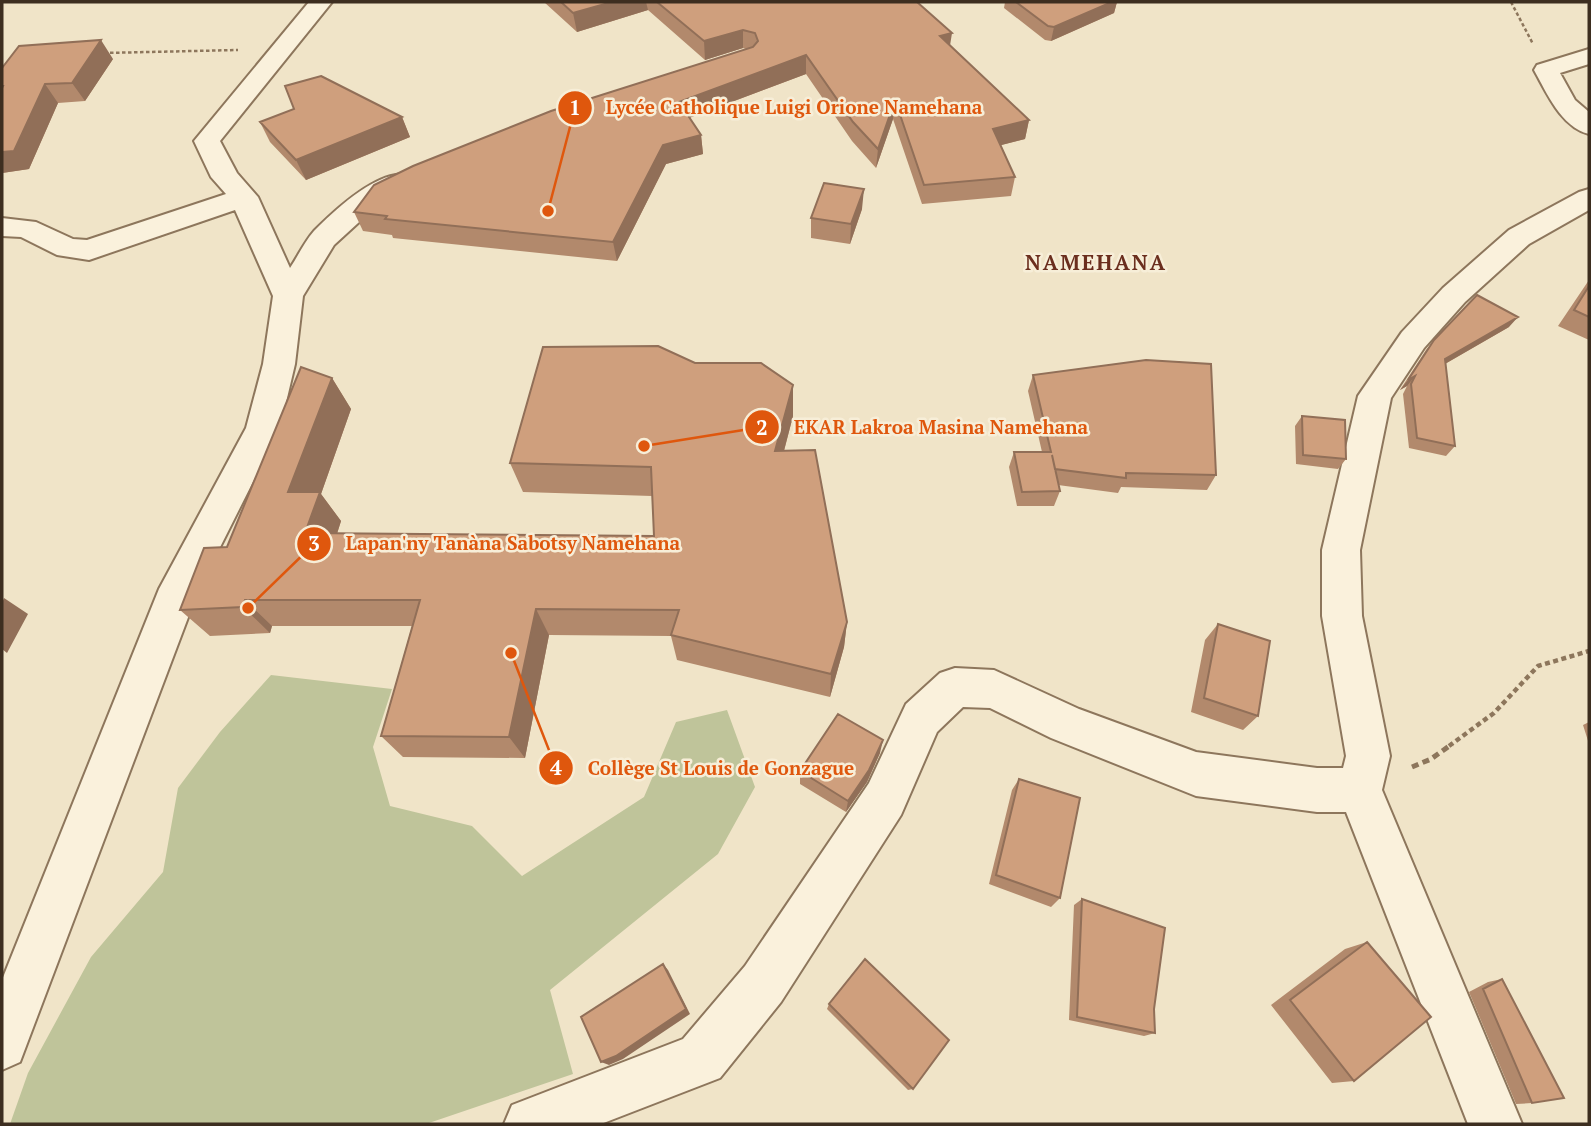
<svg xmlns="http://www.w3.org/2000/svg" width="1591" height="1126" font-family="'PT Serif',serif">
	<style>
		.cemetery { fill: #bfc49a }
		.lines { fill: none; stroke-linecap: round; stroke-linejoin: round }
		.street-casing { stroke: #8d765c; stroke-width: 4 }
		.path-far2 { stroke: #8d765c; stroke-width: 2.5; stroke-dasharray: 3.5 2.5; stroke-linecap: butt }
		.path-far1 { stroke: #8d765c; stroke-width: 4.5; stroke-dasharray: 5 3.5; stroke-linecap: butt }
		.path { stroke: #8d765c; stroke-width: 5; stroke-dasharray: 7 4.5; stroke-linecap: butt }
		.street { fill: #faf1dc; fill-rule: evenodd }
		.wall { fill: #b2896c }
		.shaded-wall { fill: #916f58 }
		.building { fill: #cf9f7d; stroke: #916f58; stroke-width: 2 }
		.labels { text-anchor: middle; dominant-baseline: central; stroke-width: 5; stroke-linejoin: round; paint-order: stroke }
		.far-district-label { font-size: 21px; font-weight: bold; letter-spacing: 2px; fill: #6b2e1e; stroke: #f7eed8 }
		.leader { fill: none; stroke: #df570d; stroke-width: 2.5 }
		.callout-dot { fill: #df570d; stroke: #f7eed8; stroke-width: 2.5 }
		.mark-label { font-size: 21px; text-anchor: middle; font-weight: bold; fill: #fff }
		.callout-label { font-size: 19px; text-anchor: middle; font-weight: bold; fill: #df570d; stroke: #f7eed8; stroke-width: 5; stroke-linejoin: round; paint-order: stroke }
	</style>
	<rect width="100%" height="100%" fill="#f0e4c8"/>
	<path class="cemetery" d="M271 675 392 689 373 747 390 806 472 826 522 876 644 797 676 722 727 710 755 787 718 854 550 990 573 1074 426 1124H10L28 1073 91 957 163 872 178 788 220 732Z"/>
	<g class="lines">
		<defs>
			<path id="street" d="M309 2H332L220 141 237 173 258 197 290 268C298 256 305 241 314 231 335 210 379 168 410 175L414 181 410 187 381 202 334 245 303 296 295 364 280 428 198 591 20 1062 2 1070V980L159 589 246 428 263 364 273 296 235 210 89 260 57 255 21 237 2 236V218L36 222 73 239 87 240 226 194 211 177 194 141Z
				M1589 49V64L1560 73 1575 100 1589 112V134C1561 127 1547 93 1534 70L1537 65Z
				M1589 189V210L1529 244 1465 302 1424 348 1391 398 1360 550 1362 616 1390 756 1382 790 1522 1124H1468L1346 812H1317L1196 796 1051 738 990 708 963 707 937 732 901 815 781 1002 720 1078 601 1124H504L512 1105 683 1039 745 966 869 783 906 704 940 673 955 668 994 670 1079 709 1196 752 1317 768H1343L1346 756 1322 616V550L1358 396 1402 332 1443 288 1509 230 1579 192Z"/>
		</defs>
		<use href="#street" class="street-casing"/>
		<path class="path-far2" d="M1511 2 1533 44
			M104 53 238 50"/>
		<path class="path-far1" d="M1449 746 1494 713 1538 666 1589 651"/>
		<path class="path" d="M1412 767 1431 759 1452 744"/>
		<use href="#street" class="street"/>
	</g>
	<path class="wall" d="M544 2H917L950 45 1029 120 1025 139 1001 145 1015 177 1011 196 922 204 893 119 876 168 852 141 806 74 689 118 701 135 703 154 666 164 617 261 393 238 392 235 363 231 354 212 746 49 743 48 705 60 648 10 577 32Z
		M1005 2H1117L1114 13 1051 41 1045 40 1004 8Z
		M113 59 85 101 58 103 29 169 2 173V68Z
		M402 117 410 137 306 180 270 142 260 122Z
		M862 209 850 244 811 238V218Z
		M1589 280V340L1558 326Z
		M1509 327 1445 364 1455 446 1446 456 1409 448 1403 394 1407 386 1400 390 1426 350 1434 340Z
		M1033 375 1216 475 1207 490 1121 487 1118 493 1058 485 1060 491 1054 506H1017L1009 467 1014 452H1042L1028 391Z
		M332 378 351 409 321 494 341 521 337 534 654 536 652 496 523 492 510 463 793 416 784 451 847 622 844 647 830 697 677 660 671 636 549 635 525 758 403 757 381 736 412 626H272L270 633 210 636 180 610 227 547Z
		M1302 416 1346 459 1338 469 1296 464 1295 426Z
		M1218 624 1258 716 1243 730 1191 712 1205 640Z
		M1589 722V744L1583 725Z
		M880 753 867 782 846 812 800 784V771Z
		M1019 779 1060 898 1051 907 989 884 1012 790Z
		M1082 899 1154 1009 1155 1033 1144 1036 1069 1020 1074 905Z
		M1367 942 1354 1081 1332 1083 1271 1005 1345 949Z
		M1502 979 1532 1103 1516 1104 1469 992 1488 982Z
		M829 1004 913 1089 908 1090 827 1009Z"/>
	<path class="shaded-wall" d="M612 2H646L648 10 577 32 573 13Z
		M1112 2H1117L1114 13 1051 41 1054 27Z
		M743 30V48L705 60 704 41Z
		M952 33 949 52 940 36Z
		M101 40 113 59 85 101 72 83Z
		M806 55V74L681 121 679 102Z
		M45 84 58 103 29 169 2 173V152Z
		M895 100 893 119 876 168 878 149Z
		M402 117 410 137 306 180 296 160Z
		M1029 120 1025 139 990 148 993 129Z
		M701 135 703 154 666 164 617 261 613 242 663 145Z
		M864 189 862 209 850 244 851 224Z
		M1518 317 1509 327 1436 369 1445 359Z
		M1415 376 1407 386 1400 390 1408 380Z
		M332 378 351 409 321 494 341 521 328 561 305 533 288 492Z
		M793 385V416L776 481 775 451Z
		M4 598 28 614 7 653 2 649V603Z
		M245 600 272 626 270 633 243 607Z
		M536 609 549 635 525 758 509 737Z
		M847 622 844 647 830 697 831 674Z
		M883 740 880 753 867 782 846 812 848 801Z
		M663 964 668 970 690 1014 623 1059 609 1065 601 1062Z"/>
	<path class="building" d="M561 2H612L573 13Z
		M657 2H917L952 33 940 36 1029 120 993 129 1015 177 924 185 895 100 878 149 853 122 806 55 679 102 701 135 663 145 613 242 385 219 387 216 354 212 374 185 413 166 551 111 753 47 758 41 755 33 743 30 704 41Z
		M1016 2H1112L1054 27 1048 26Z
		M101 40 72 83 45 84 14 151 2 152V88L3 86H2V68L19 46Z
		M321 76 402 117 296 160 260 122 294 109 285 86Z
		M824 183 864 189 851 224 811 218Z
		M1589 286V317L1574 310Z
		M1477 295 1518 317 1445 359 1455 446 1417 438 1411 384 1415 376 1408 380 1434 340Z
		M658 346 695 363H761L793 385 775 451 815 450 847 622 831 674 671 635 679 610 536 609 509 737 381 736 420 600H245L243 607 180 610 204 548 227 547 301 367 332 378 288 492H320L305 533 654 536 651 467 510 463 543 347Z
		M1146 360 1211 364 1216 475 1126 473V478L1055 469 1052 455 1060 491 1022 492 1014 452H1051L1033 375Z
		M1302 416 1345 420 1346 459 1303 455Z
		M1218 624 1270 641 1258 716 1204 698Z
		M838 714 883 740 869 770 848 801 800 771Z
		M1019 779 1080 798 1060 898 996 875Z
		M1082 899 1165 928 1154 1009 1155 1033 1077 1017Z
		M1367 942 1431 1017 1354 1081 1290 1000Z
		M865 959 949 1040 913 1089 829 1004Z
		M663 964 686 1009 616 1056 601 1062 581 1017Z
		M1502 979 1564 1098 1532 1103 1483 989Z"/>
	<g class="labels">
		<g class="far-district-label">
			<text x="1096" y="262">NAMEHANA</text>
		</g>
	</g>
	<path class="leader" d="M548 211L575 108M644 446L762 427M248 608L314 544M511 653L556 768"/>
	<g class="callout-dot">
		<circle cx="548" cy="211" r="7"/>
		<circle cx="644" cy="446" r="7"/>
		<circle cx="248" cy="608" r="7"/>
		<circle cx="511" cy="653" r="7"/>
		<circle cx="575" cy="108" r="18"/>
		<circle cx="762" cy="427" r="18"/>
		<circle cx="314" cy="544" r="18"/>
		<circle cx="556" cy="768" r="18"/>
	</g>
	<g class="mark-label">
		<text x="575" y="115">1</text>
		<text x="762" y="435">2</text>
		<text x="314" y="551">3</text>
		<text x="556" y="775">4</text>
	</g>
	<g class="callout-label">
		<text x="794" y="114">Lycée Catholique Luigi Orione Namehana</text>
		<text x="941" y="434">EKAR Lakroa Masina Namehana</text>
		<text x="513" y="550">Lapan'ny Tanàna Sabotsy Namehana</text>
		<text x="721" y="775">Collège St Louis de Gonzague</text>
	</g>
	<rect width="1591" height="1126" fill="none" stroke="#3d2e20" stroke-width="7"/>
</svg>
